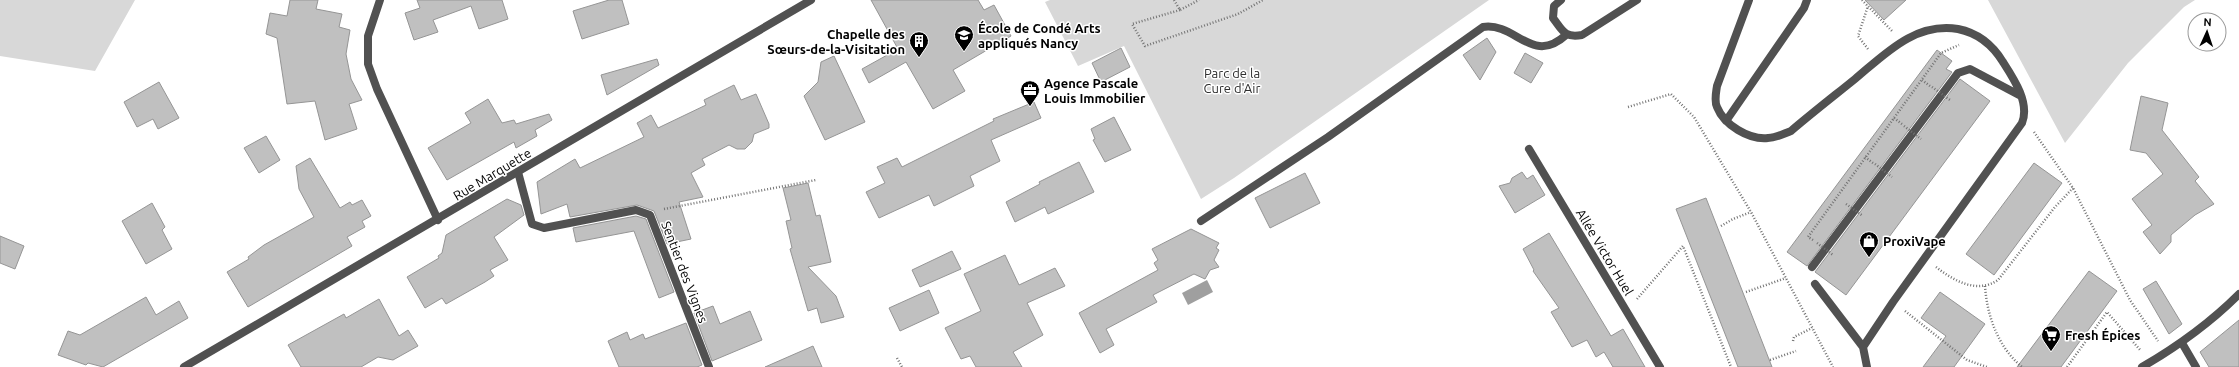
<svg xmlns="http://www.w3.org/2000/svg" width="2239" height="367" font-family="Ubuntu,sans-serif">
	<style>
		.green { fill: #d8d8d8 }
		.water { fill: #9f9f9f }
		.building { fill: #c0c0c0; stroke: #959595 }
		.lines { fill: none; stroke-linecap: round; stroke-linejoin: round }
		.path { stroke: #737373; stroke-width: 2.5; stroke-dasharray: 1 2; stroke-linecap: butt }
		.service { stroke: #515151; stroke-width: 8 }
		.minor { stroke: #515151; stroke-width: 8 }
		.tertiary { stroke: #515151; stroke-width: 8 }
		.path-bridge { stroke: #737373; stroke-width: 2.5; stroke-dasharray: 1 2; stroke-linecap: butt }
		.labels { text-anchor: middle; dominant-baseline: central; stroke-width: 3; stroke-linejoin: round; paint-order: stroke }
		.poi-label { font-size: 13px; font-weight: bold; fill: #000; stroke: #fff; text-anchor: start }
		.park-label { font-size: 13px; fill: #2f2f2f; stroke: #fff }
		.street-label { font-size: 13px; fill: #000; stroke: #fff }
	</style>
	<rect width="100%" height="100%" fill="#fff"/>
	<path class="green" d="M0 0H135L95 71 0 56Z
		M1050 0H1489L1234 178 1201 199 1124 46 1078 66 1045 2Z
		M1988 0H2195L2184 7 2128 63 2065 143Z"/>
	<path class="water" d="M1207 280 1213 292 1188 305 1182 293Z"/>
	<path class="building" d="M290 0H318L316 9 342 14 339 27 350 30 346 54 351 79 362 100 349 104 357 129 325 140 315 101 287 104 277 38 266 34 270 13 287 16Z
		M417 0H502L508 19 479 29 471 6 433 20 438 32 414 40 405 13 420 8Z
		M609 0H622L629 24 582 39 573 11Z
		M871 0H978L984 10 994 5 1011 36 953 70 965 91 933 109 906 62 869 83 862 69 898 49Z
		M1865 0H1906L1884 20Z
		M1487 38 1496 52 1480 80 1463 55Z
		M1121 48 1130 67 1101 82 1092 63Z
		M1937 50 1952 61 1946 69 1952 72 1807 266 1787 252Z
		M1525 53 1543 63 1531 83 1514 73Z
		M834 56 865 122 825 140 804 96 818 82 821 62Z
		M657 59 659 65 607 95 601 75Z
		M1960 79 1990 101 1846 295 1815 272Z
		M159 82 179 118 158 129 153 119 137 127 124 102Z
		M734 85 741 100 756 94 769 124V128L754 134 752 142 745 149H737L729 145 702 159 705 165 691 173 703 197 679 202 691 239 667 244 654 211 637 205 570 217 567 204 541 214 537 182 575 159 580 168 644 137 637 123 651 115 658 128 706 105 704 100Z
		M2141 96 2168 103 2162 130 2199 177 2195 181 2214 204 2195 215 2171 235V242L2160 254 2143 232 2152 225 2132 199 2163 174 2146 153 2130 150Z
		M488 99 502 123 514 120 516 124 549 114 552 120 535 130 537 136 516 148 514 142 447 180 428 148 471 123 465 113Z
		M1034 102 1041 118 991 140 1000 161 970 176 974 186 934 206 929 195 879 218 866 192 885 183 877 167 897 158 902 167 994 121 993 119Z
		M1114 117 1131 150 1105 162 1093 140 1095 139 1091 129Z
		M266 136 280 160 259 173 244 148Z
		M310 158 340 208 350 202 352 205 362 200 371 216 362 221 365 227 347 237 352 246 248 307 227 272 249 259 248 257 264 245 314 217 299 189 296 166Z
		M1079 162 1094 192 1048 214 1045 207 1015 222 1006 202 1040 184 1039 182Z
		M2034 163 2062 183 1994 275 1966 254Z
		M1522 172 1527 179 1533 175 1545 195 1515 213 1499 186 1510 183 1512 178Z
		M1305 173 1320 203 1270 228 1255 198Z
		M808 183 816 216 820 215 831 262 808 267 836 296 844 317 821 323 817 308 808 311 790 249 792 248 786 221 791 220 783 188Z
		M1706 198 1772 367H1738L1676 209Z
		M507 199 521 205 524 215 494 237 508 260 490 270 494 276 485 282 446 304 442 298 425 308 407 277 439 258 438 256 442 253 446 235Z
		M152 203 165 227 162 230 172 249 146 264 122 221Z
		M636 216 646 219 674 292 659 298 634 231 576 242 573 228Z
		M1191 229 1219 243 1216 248 1219 250 1214 260 1219 267 1210 270 1205 279 1194 274 1153 295 1157 302 1106 329 1114 345 1100 353 1079 313 1158 270 1154 263 1158 260 1152 249Z
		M1549 233 1611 336 1623 329 1645 367H1613L1604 352 1596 357 1587 340 1572 347 1551 312 1559 308 1533 271 1534 270 1523 249Z
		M0 236 24 246 15 269 0 263Z
		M952 251 961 269 920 287 912 270Z
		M1005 255 1019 285 1055 268 1065 286 1027 303 1043 335 1013 352 1022 367H976L970 356 961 359 945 328 981 311 964 274Z
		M2089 271 2117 291 2061 367H2017Z
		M2156 281 2182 324 2169 334 2143 289Z
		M929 290 939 313 900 331 889 308Z
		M1940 292 1985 324 1954 367H1923L1946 336 1921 318Z
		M146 297 156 315 179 301 188 318 103 367 88 363 86 365 58 355 68 331 80 335Z
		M379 299 399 336 408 330 418 346 393 360 378 357 361 367H301L288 345 344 314 346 318Z
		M713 306 720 324 750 311 762 340 712 361 694 313Z
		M2239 320V367H2209L2200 352Z
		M686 323 702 365 697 367H619L608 341 627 332 630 340 643 334 645 339Z
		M813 346 822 367H765Z"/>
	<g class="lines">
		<path class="path" d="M1174 0 1180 10 1199 0
			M1862 0 1892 31
			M1180 10 1132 24 1145 46 1238 14 1263 0
			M1868 49 1858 36 1868 6
			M1922 80 1930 86
			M1628 107 1671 94 1694 117 1751 212 1833 367
			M1894 118 1902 124
			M2034 132 2073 188 2130 300 2158 341
			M1865 157 1873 163
			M664 209 816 180
			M1721 226 1733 219 1751 212
			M1813 240 1808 237 1941 53 1959 45
			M1936 267C1954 281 1977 294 1998 280L2055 207 2073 188
			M1985 286C1987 316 1998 347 2022 367
			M1746 292 1786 278
			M1637 299 1683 246 1731 367
			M1905 311 1967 360 1987 367
			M1793 341 1794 337 1812 328
			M897 358 902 367
			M1770 360 1796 351
			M2067 367 2107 312 2141 351"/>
		<path class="service" d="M1561 0 1554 6 1553 18C1563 31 1564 38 1582 35L1637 0
			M1749 0 1717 86C1716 93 1714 101 1717 107 1724 125 1749 140 1768 138 1776 138 1783 134 1791 131 1812 113 1834 96 1855 79 1885 54 1915 22 1958 29 1978 33 1992 44 2003 62 2014 79 2030 103 2022 123L1893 302 1863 347 1867 367
			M1726 121 1804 8 1807 0
			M518 172 532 224 544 228 636 210 650 215 709 367
			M1201 221 1328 137 1483 27C1516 22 1532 66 1566 35
			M1812 267 1958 73 1970 69 2021 96
			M1815 284 1863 347"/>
		<path class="minor" d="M380 0 368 36V64L377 89 438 220
			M1529 149 1660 367
			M2182 343 2196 367
			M184 367 811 0"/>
		<path class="tertiary" d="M2142 367C2178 346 2209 324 2239 294"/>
		<path class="path-bridge" d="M1932 87 1950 100
			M1904 126 1921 139
			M1875 164 1892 177
			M1846 204 1863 216
			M1817 243 1833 255"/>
	</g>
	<defs>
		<symbol id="university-pin" viewBox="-11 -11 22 30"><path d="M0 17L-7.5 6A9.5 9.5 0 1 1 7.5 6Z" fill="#000" stroke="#fff"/><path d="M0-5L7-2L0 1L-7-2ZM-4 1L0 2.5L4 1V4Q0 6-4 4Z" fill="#fff"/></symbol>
		<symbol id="building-pin" viewBox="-11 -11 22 30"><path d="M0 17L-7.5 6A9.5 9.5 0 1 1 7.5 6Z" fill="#000" stroke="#fff"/><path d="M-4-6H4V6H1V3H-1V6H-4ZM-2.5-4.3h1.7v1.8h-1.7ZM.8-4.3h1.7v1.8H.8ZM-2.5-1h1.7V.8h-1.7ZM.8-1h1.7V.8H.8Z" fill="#fff"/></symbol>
		<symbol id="office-pin" viewBox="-11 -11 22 30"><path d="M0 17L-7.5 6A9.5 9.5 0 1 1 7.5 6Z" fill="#000" stroke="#fff"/><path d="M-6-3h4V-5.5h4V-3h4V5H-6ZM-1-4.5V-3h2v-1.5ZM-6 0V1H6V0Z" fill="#fff"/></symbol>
		<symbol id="shop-pin" viewBox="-11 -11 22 30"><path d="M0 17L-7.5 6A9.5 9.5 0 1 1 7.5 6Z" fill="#000" stroke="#fff"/><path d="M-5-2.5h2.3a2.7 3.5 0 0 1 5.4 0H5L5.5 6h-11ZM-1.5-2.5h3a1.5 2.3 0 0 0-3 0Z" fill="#fff"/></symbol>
		<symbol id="supermarket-pin" viewBox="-11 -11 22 30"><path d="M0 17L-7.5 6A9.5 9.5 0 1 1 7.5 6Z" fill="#000" stroke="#fff"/><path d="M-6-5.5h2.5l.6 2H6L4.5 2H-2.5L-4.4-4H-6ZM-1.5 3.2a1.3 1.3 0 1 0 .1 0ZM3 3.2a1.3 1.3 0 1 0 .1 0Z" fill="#fff"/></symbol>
	</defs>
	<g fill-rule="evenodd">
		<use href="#university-pin" x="953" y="24" width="22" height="30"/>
		<use href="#building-pin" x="908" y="30" width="22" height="30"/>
		<use href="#office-pin" x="1019" y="79" width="22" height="30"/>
		<use href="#shop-pin" x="1858" y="230" width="22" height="30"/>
		<use href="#supermarket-pin" x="2040" y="324" width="22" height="30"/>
	</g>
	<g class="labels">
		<g class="poi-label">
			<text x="978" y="28">École de Condé Arts<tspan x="978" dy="15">appliqués Nancy</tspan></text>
			<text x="905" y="34" text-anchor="end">Chapelle des<tspan x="905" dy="15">Sœurs-de-la-Visitation</tspan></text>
			<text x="1044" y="83">Agence Pascale<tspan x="1044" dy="15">Louis Immobilier</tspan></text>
			<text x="1883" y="241">ProxiVape</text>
			<text x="2065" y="335">Fresh Épices</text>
		</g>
		<g class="park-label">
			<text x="1232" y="73">Parc de la<tspan x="1232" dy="15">Cure d'Air</tspan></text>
		</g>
		<g class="street-label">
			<text transform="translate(492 174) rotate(-31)">Rue Marquette</text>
			<text transform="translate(1605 252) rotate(59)">Allée Victor Huel</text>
			<text transform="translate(685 272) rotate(69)">Sentier des Vignes</text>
		</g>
	</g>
	<g transform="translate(2207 32) rotate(3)"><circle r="19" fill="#ffffff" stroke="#999999"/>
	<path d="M0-3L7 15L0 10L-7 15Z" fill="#000000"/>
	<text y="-6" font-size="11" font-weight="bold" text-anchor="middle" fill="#000000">N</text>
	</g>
</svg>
